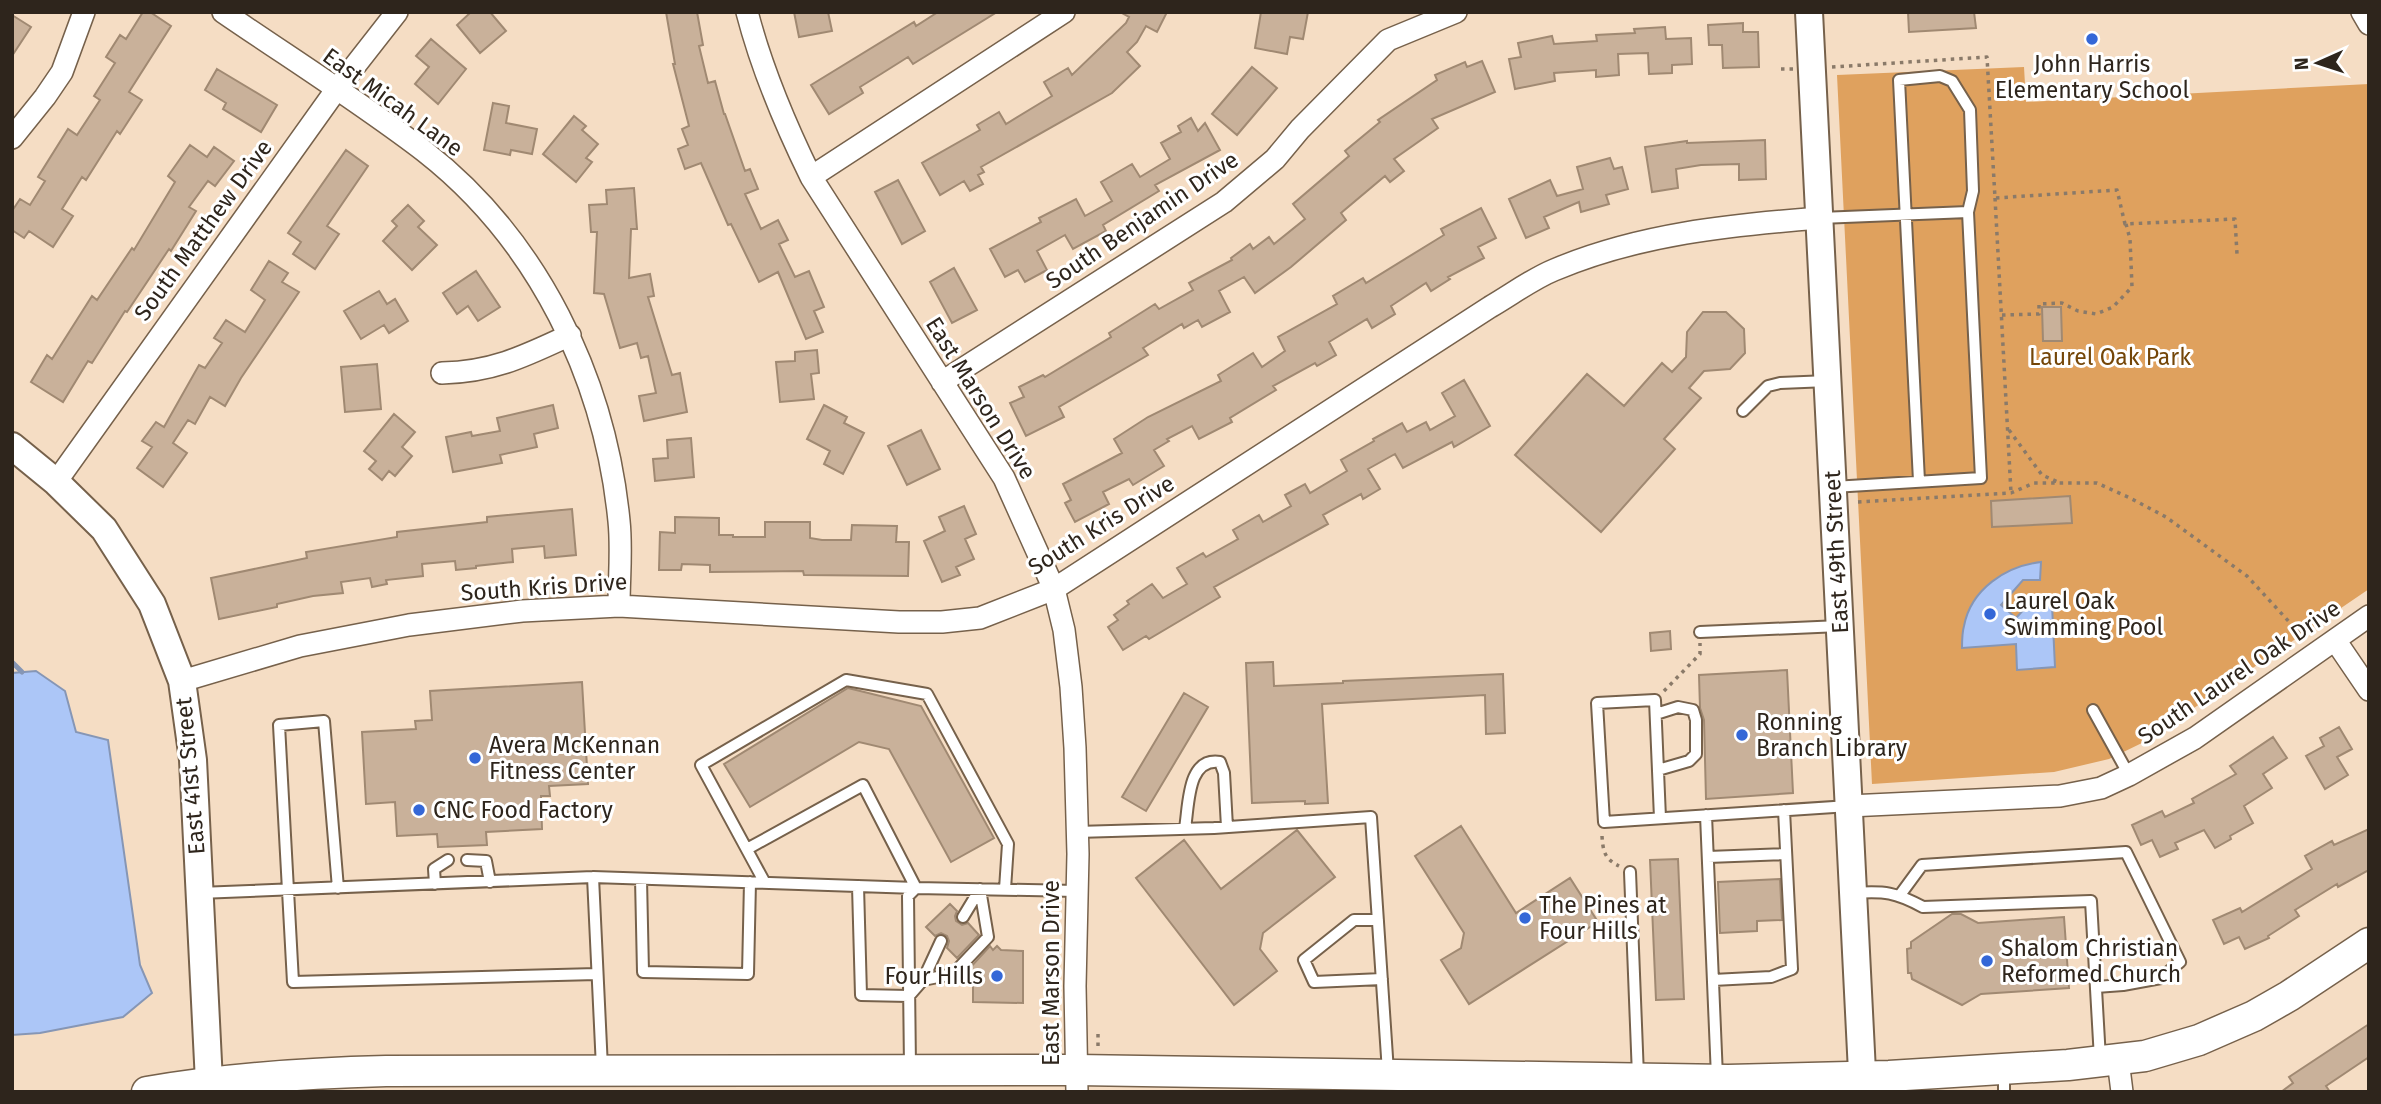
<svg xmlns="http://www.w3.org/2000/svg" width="2381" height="1104" font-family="'Fira Sans',sans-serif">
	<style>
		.green { fill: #dfa15e }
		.water { fill: #acc6f7; stroke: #8696b5; stroke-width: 2 }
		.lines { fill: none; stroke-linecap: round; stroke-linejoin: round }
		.stream { stroke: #8696b5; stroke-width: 5 }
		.building { fill: #c9b19a; stroke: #a08972; stroke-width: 2 }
		.service-casing { stroke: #76614b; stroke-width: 14 }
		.minor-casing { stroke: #76614b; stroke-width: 24 }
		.tertiary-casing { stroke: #76614b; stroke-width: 30 }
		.secondary-casing { stroke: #76614b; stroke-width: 33 }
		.path { stroke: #8a7a69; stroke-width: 3.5; stroke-dasharray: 3.5 5; stroke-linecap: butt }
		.service { stroke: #fff; stroke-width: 10 }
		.minor { stroke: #fff; stroke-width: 21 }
		.tertiary { stroke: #fff; stroke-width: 26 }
		.secondary { stroke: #fff; stroke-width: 30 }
		.poi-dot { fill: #3467d7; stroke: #fff; stroke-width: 2.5 }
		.labels { text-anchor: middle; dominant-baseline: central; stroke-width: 6; stroke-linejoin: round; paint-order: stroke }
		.poi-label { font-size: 23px; fill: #2e251c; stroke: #fff; text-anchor: start }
		.street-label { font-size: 23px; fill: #2e251c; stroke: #fff }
		.park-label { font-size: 23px; fill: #744608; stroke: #fff }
	</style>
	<rect width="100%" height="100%" fill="#f5ddc4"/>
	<path class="green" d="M2024 67 2026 102 2369 84V589L2144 742 2109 759 2054 772 1872 784 1837 75Z"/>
	<path class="water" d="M2041 562 2040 580H2023L2001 605 2016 618 2026 607 2052 605 2055 667 2017 670 2016 644 1962 648C1962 641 1962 633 1964 626 1971 589 2006 566 2041 562Z
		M36 671 65 691 76 732 108 740 140 965 152 993 123 1017 40 1033 12 1035V673Z"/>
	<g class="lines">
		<path class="stream" d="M12 662 22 672"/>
	</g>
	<path class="building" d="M143 12H150L171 26 129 92 142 100 120 134 117 131 86 180 82 177 62 209 73 216 53 247 29 231 24 238 12 230V211L20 199 30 205 45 181 38 177 68 129 77 135 100 100 94 96 115 63 106 57 120 35 126 39Z
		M471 12H490L506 31 480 53 457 25Z
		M666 12H697L703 45 699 46 708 83 715 81 724 114H725L745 171 750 169 758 189 745 194 761 229 778 220 788 240 779 244 795 277 809 271 824 307 814 311 823 332 806 339 778 272 759 282 731 224 728 225 701 163 685 169 678 149 688 145 682 129 689 126 673 64H675Z
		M794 12H828L832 31 799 37Z
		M938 12H997L913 64 908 57 881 74 860 87 863 93 829 114 811 85 914 22 916 26Z
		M1120 12H1167L1157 32 1146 26 1137 42 1127 52 1140 66 1112 93 981 167 984 172 978 175 983 184 970 191 964 181 940 195 922 163 980 130 977 125 999 112 1006 124 1052 96 1044 82 1068 68 1072 75 1126 23 1129 17Z
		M1261 12H1308L1303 39 1290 37 1287 54 1255 48Z
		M1908 12H1974L1976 28 1909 32Z
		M12 15 31 27 12 56Z
		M1743 23V32H1758L1759 67 1723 68 1722 45H1709L1708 25Z
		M1665 27 1666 39 1691 38 1692 64 1672 65V73L1649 74 1648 53 1618 54 1619 75 1596 77V70L1554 73 1555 81 1515 89 1509 59 1521 57 1518 43 1552 36 1554 44 1597 41 1596 35 1635 33 1634 29Z
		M431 39 466 69 438 104 415 84 429 67 416 56Z
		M1482 61 1495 92 1432 119 1438 128 1394 159 1404 171 1390 182 1385 176 1341 213 1346 220 1291 267 1255 293 1244 277 1219 291 1230 312 1202 327 1198 320 1184 328 1182 324 1143 348 1148 355 1059 407 1064 417 1026 436 1010 403 1024 397 1019 387 1043 375 1045 377 1111 337 1109 333 1155 304 1159 309 1193 290 1189 283 1232 260 1231 258 1250 244 1253 249 1269 237 1274 244 1305 219 1293 204 1349 156 1345 151 1380 122 1378 120 1437 80 1435 75 1465 62 1467 67Z
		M1252 67 1277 88 1237 135 1212 114Z
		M217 69 277 105 261 132 223 109 226 103 205 90Z
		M493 103 509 106 506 123 537 129 532 154 511 150 510 155 484 150Z
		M574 116 586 126 582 130 598 144 586 158 592 162 576 182 543 154Z
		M1191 118 1198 131 1205 123 1220 150 1155 185 1159 191 1103 225 1106 231 1073 249 1065 235 1037 251 1047 270 1025 282 1018 270 1005 277 990 249 1041 222 1039 218 1076 199 1085 216 1112 201 1101 182 1132 164 1140 177 1170 159 1161 143 1181 132 1178 126Z
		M1765 140 1766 179 1739 180V164L1701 165 1676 169 1678 188 1652 192 1645 147 1687 141V143Z
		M190 145 207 157 214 147 234 161 215 186 208 181 189 207 196 211 171 251 169 249 127 312 125 311 92 363 88 361 63 402 31 382 47 355 52 359 92 296 97 300 132 248 134 250 175 182 168 176Z
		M346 150 368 166 327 226 339 234 315 269 293 254 301 242 288 233Z
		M1610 158 1614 169 1622 167 1628 189 1606 195 1609 204 1581 212 1579 202 1544 217 1549 228 1526 238 1509 199 1550 180 1557 196 1583 189 1577 167Z
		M898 180 925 231 902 244 875 192Z
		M634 188 637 229H631L629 278 650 274 654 296 648 297 672 375 680 373 687 412 644 421 639 396 656 393 648 356 641 358 637 343 620 348 604 294 594 293 597 232H591L589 205 607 204 606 190Z
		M408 205 424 221 418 227 437 245 412 270 383 241 397 226 392 221Z
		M1481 208 1496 238 1478 247 1484 258 1448 277 1450 279 1431 291 1426 283 1391 306 1395 314 1372 328 1367 319 1329 342 1336 355 1317 366 1315 363 1273 386 1276 390 1230 418 1232 422 1199 439 1192 426 1167 439 1169 441 1154 450 1164 466 1133 485 1129 479 1103 492 1109 504 1075 522 1065 503 1071 500 1063 484 1122 453 1114 439 1148 417 1221 381 1218 375 1253 353 1262 367 1285 351 1278 337 1337 304 1333 296 1363 278 1366 283 1444 235 1441 229Z
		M269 261 288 273 282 282 299 292 241 378 225 406 210 397 195 424 188 420 173 443 187 453 163 487 137 468 152 447 142 441 156 422 164 427 199 365 205 368 222 343 214 338 226 320 245 332 265 300 251 290Z
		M954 268 977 310 952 323 930 282Z
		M476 271 500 307 478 321 468 306 457 314 443 293Z
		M379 291 387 304 395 299 408 321 389 333 384 325 361 339 344 311Z
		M2042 307H2061L2062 341H2043Z
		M1703 312H1726L1744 329 1745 353 1730 369 1704 371 1689 388 1701 398 1664 439 1675 449 1601 532 1515 455 1587 374 1624 406 1662 363 1672 372 1686 357 1687 332Z
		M817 350 819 373 811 374 814 399 780 402 776 362 795 361V352Z
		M377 364 381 409 345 412 341 367Z
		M1464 380 1490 426 1454 447 1452 442 1403 468 1395 454 1368 469 1380 489 1363 499 1361 494 1323 515 1328 524 1214 587 1220 597 1149 639 1146 636 1123 650 1108 627 1118 620 1114 615 1129 604 1127 601 1152 584 1163 598 1187 584 1177 568 1203 553 1206 557 1238 539 1233 530 1259 515 1263 522 1291 506 1285 495 1305 484 1310 493 1347 471 1341 460 1374 441 1373 439 1402 423 1407 432 1426 422 1430 430 1455 416 1442 393Z
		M553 405 558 428 534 434 537 447 500 455 502 463 453 472 446 437 471 432 472 436 500 431 497 418Z
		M824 405 847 417 844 423 864 433 843 474 824 464 830 451 807 439Z
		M394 414 415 432 402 447 412 456 395 476 389 471 382 480 369 469 376 461 364 451Z
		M921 430 940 469 907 485 888 446Z
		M691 438 694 477 655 481 653 459 668 458 667 440Z
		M2070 496 2072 523 1992 527 1991 501Z
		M964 506 976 534 965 539 974 559 956 567 960 575 942 582 924 541 945 531 939 517Z
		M572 509 576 555 545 558 544 546 512 549 513 562 476 566V568L456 570 455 561 422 564 423 576 386 580 387 584 372 587 370 578 341 582 343 593 313 596 277 604V607L219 619 211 578 307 558 306 552 397 537V532L487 522V517Z
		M675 517 719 518V535H733V537H765V522H810V538L822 540H851L852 525 897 526 896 542H909L908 576 804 575 803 571 710 572V565L682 564 681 570H659L660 532 675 533Z
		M1670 631 1671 649 1651 651 1650 633Z
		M1273 662 1274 686 1343 683V681L1503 674 1505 733 1486 734 1485 695 1322 704 1328 803 1305 804V801L1252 803 1246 663Z
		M1787 670 1793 793 1706 799 1704 720 1700 708 1699 675Z
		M582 682 588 784 549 786 550 796H541L542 829 486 832 487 845 438 847 437 834 397 836 395 802 366 804 362 732 416 729 415 721 432 720 430 691Z
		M848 688 921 706 994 838 951 862 889 749 859 742 750 807 724 764Z
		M1184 693 1208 707 1146 811 1122 797Z
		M2339 727 2352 749 2337 757 2348 775 2325 789 2306 756 2324 746 2320 738Z
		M2273 737 2287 758 2263 774 2272 788 2244 806 2253 823 2230 836 2231 839 2215 848 2204 830 2175 843 2178 849 2160 857 2152 840 2141 845 2132 825 2162 811 2165 817 2194 803 2192 799 2236 774 2230 766Z
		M1461 826 1516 913 1570 878 1598 922 1469 1004 1441 960 1461 948 1464 933 1415 856Z
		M2369 829V870L2338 887 2337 884 2295 910 2299 916 2268 936 2269 938 2245 949 2239 937 2224 944 2213 920 2240 908 2242 912 2312 869 2305 856 2332 841 2334 845Z
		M1297 830 1335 877 1263 933 1260 949 1277 971 1234 1005 1136 878 1184 840 1221 889Z
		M1678 859 1684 999 1656 1000 1650 860Z
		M1780 879 1782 920 1757 921V931L1720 933 1718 882Z
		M950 904 957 911 955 916 956 921 962 925 968 923 979 935 957 958 947 948 949 941 947 936 941 933 935 936 926 927Z
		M1952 914H1961L1978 923 2064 917 2069 988 1981 994 1962 1005 1912 979 1911 973H1908L1907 949 1911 948V942Z
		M990 946 993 950 997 946 1001 950 1023 951V1003L973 1002V977L968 970Z
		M2369 1024V1057L2326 1086 2330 1092H2281L2293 1083 2289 1077Z"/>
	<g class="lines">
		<defs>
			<path id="service" d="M1820 218 1968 212
				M1743 411 1768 386 1780 383 1828 381
				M1833 487 1981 478 1968 212 1973 191 1970 110 1952 81 1940 76 1899 80 1919 481
				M1700 632 1840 626
				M2093 710 2129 775
				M1656 714 1678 707 1693 710 1696 720V754L1689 761 1658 770
				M1706 815 1717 1077
				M1660 818 1655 700 1597 703 1604 822 1849 806
				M1185 828C1189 805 1187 757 1220 762L1224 773 1227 827
				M1077 832 1214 828 1371 817 1388 1072
				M1708 857 1786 854
				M467 860 486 861 490 882
				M1630 872 1638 1076
				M641 879 643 972 748 974 750 882
				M765 883 701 765 846 680 927 694 1008 844 1005 889
				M435 884 434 869 448 860
				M858 886 861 995 909 996 923 980 941 941
				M338 888 324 721 279 725 293 982 597 974
				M199 893 593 877
				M1853 893C1885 891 1895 892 1923 907L2091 901 2100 1059
				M1900 895 1922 865 2126 852 2180 962 2161 978 2123 985 2096 987
				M963 917 980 889
				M1378 920H1354L1304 960 1314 982 1382 979
				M923 980 953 974 988 937 980 889
				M1713 980 1771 977 1792 969 1784 810
				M910 1067 908 896 916 888 1077 891
				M602 1068 593 877 916 888 863 785 747 849
				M2004 1072V1092"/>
			<path id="minor" d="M223 12C290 58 360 102 424 151 538 240 605 378 619 521 622 549 619 578 619 606
				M747 12C762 70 785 124 811 177L1004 478 1054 589 1064 630 1071 687 1075 748 1078 854 1075 986 1077 1092
				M2362 12 2369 24
				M12 138 45 97 62 72 84 12
				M811 177 1064 12
				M442 373C493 372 525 356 570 335
				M942 382 1224 202 1275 159 1300 129 1388 40 1456 12
				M56 482 336 90 397 12
				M2335 640 2369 690
				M182 681 300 646 409 625 522 611 619 606 899 622H942L980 618 1054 589 1490 307C1511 295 1532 279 1554 270 1639 234 1730 225 1820 218
				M1849 806 2060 796 2101 788 2129 775 2195 738 2369 616
				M2118 1060 2122 1092"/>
			<path id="tertiary" d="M1809 12 1863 1092
				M12 446 56 482 104 529 152 604 182 681 193 760 209 1082"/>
			<path id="secondary" d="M147 1092C226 1078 306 1073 386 1071L1077 1070 1728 1080 1889 1076 2068 1065 2145 1056 2199 1040 2254 1016 2289 996 2369 943"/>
		</defs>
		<use href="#service" class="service-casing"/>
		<use href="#minor" class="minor-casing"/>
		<use href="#tertiary" class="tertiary-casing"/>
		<use href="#secondary" class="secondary-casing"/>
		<path class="path" d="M1832 67 1987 57 1995 198 2117 190 2125 224 2235 219 2237 254
			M1781 69H1793
			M1995 198 2011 493
			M2002 315 2039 314V304L2062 303 2078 311 2096 314 2113 307 2132 287 2130 239 2126 224
			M2009 430 2042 475 2058 482
			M1858 502 2011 493 2034 483H2097L2130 498 2166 517 2247 576 2304 638
			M1664 691 1700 654V643
			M1602 836C1603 852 1605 859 1619 866
			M1098 1046V1034"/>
		<use href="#service" class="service"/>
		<use href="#minor" class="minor"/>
		<use href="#tertiary" class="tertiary"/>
		<use href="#secondary" class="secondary"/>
	</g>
	<g class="poi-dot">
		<circle cx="2092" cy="39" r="7"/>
		<circle cx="1990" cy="614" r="7"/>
		<circle cx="1742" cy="735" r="7"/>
		<circle cx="475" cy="758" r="7"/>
		<circle cx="419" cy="810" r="7"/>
		<circle cx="1525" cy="918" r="7"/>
		<circle cx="1987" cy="961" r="7"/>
		<circle cx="997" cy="976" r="7"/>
	</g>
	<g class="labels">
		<g class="poi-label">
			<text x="2092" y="64" text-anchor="middle">John Harris<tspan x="2092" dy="26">Elementary School</tspan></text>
			<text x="2004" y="601">Laurel Oak<tspan x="2004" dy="26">Swimming Pool</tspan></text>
			<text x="1756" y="722">Ronning<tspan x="1756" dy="26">Branch Library</tspan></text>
			<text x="489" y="745">Avera McKennan<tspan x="489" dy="26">Fitness Center</tspan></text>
			<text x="433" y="810">CNC Food Factory</text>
			<text x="1539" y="905">The Pines at<tspan x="1539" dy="26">Four Hills</tspan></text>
			<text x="2001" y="948">Shalom Christian<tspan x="2001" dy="26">Reformed Church</tspan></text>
			<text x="983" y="976" text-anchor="end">Four Hills</text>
		</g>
		<g class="street-label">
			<text transform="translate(393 102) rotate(36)">East Micah Lane</text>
			<text transform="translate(1142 220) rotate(-34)">South Benjamin Drive</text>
			<text transform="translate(203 230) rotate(-54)">South Matthew Drive</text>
			<text transform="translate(981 398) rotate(58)">East Marson Drive</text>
			<text transform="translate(1101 525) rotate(-32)">South Kris Drive</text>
			<text transform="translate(1836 552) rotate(-93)">East 49th Street</text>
			<text transform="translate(544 587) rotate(-4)">South Kris Drive</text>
			<text transform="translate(2239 672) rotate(-34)">South Laurel Oak Drive</text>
			<text transform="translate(190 776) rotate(-95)">East 41st Street</text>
			<text transform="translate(1051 973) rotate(-90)">East Marson Drive</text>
		</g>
		<g class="park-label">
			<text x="2110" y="357">Laurel Oak Park</text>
		</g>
	</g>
	<rect width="2381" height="1104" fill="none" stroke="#2e251c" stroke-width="28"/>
	<g transform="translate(2318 63) rotate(267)" stroke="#ffffff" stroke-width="5" paint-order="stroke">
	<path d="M0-5L12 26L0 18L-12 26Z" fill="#2e251c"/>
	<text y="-10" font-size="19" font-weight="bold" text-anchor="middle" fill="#2e251c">N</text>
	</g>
</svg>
